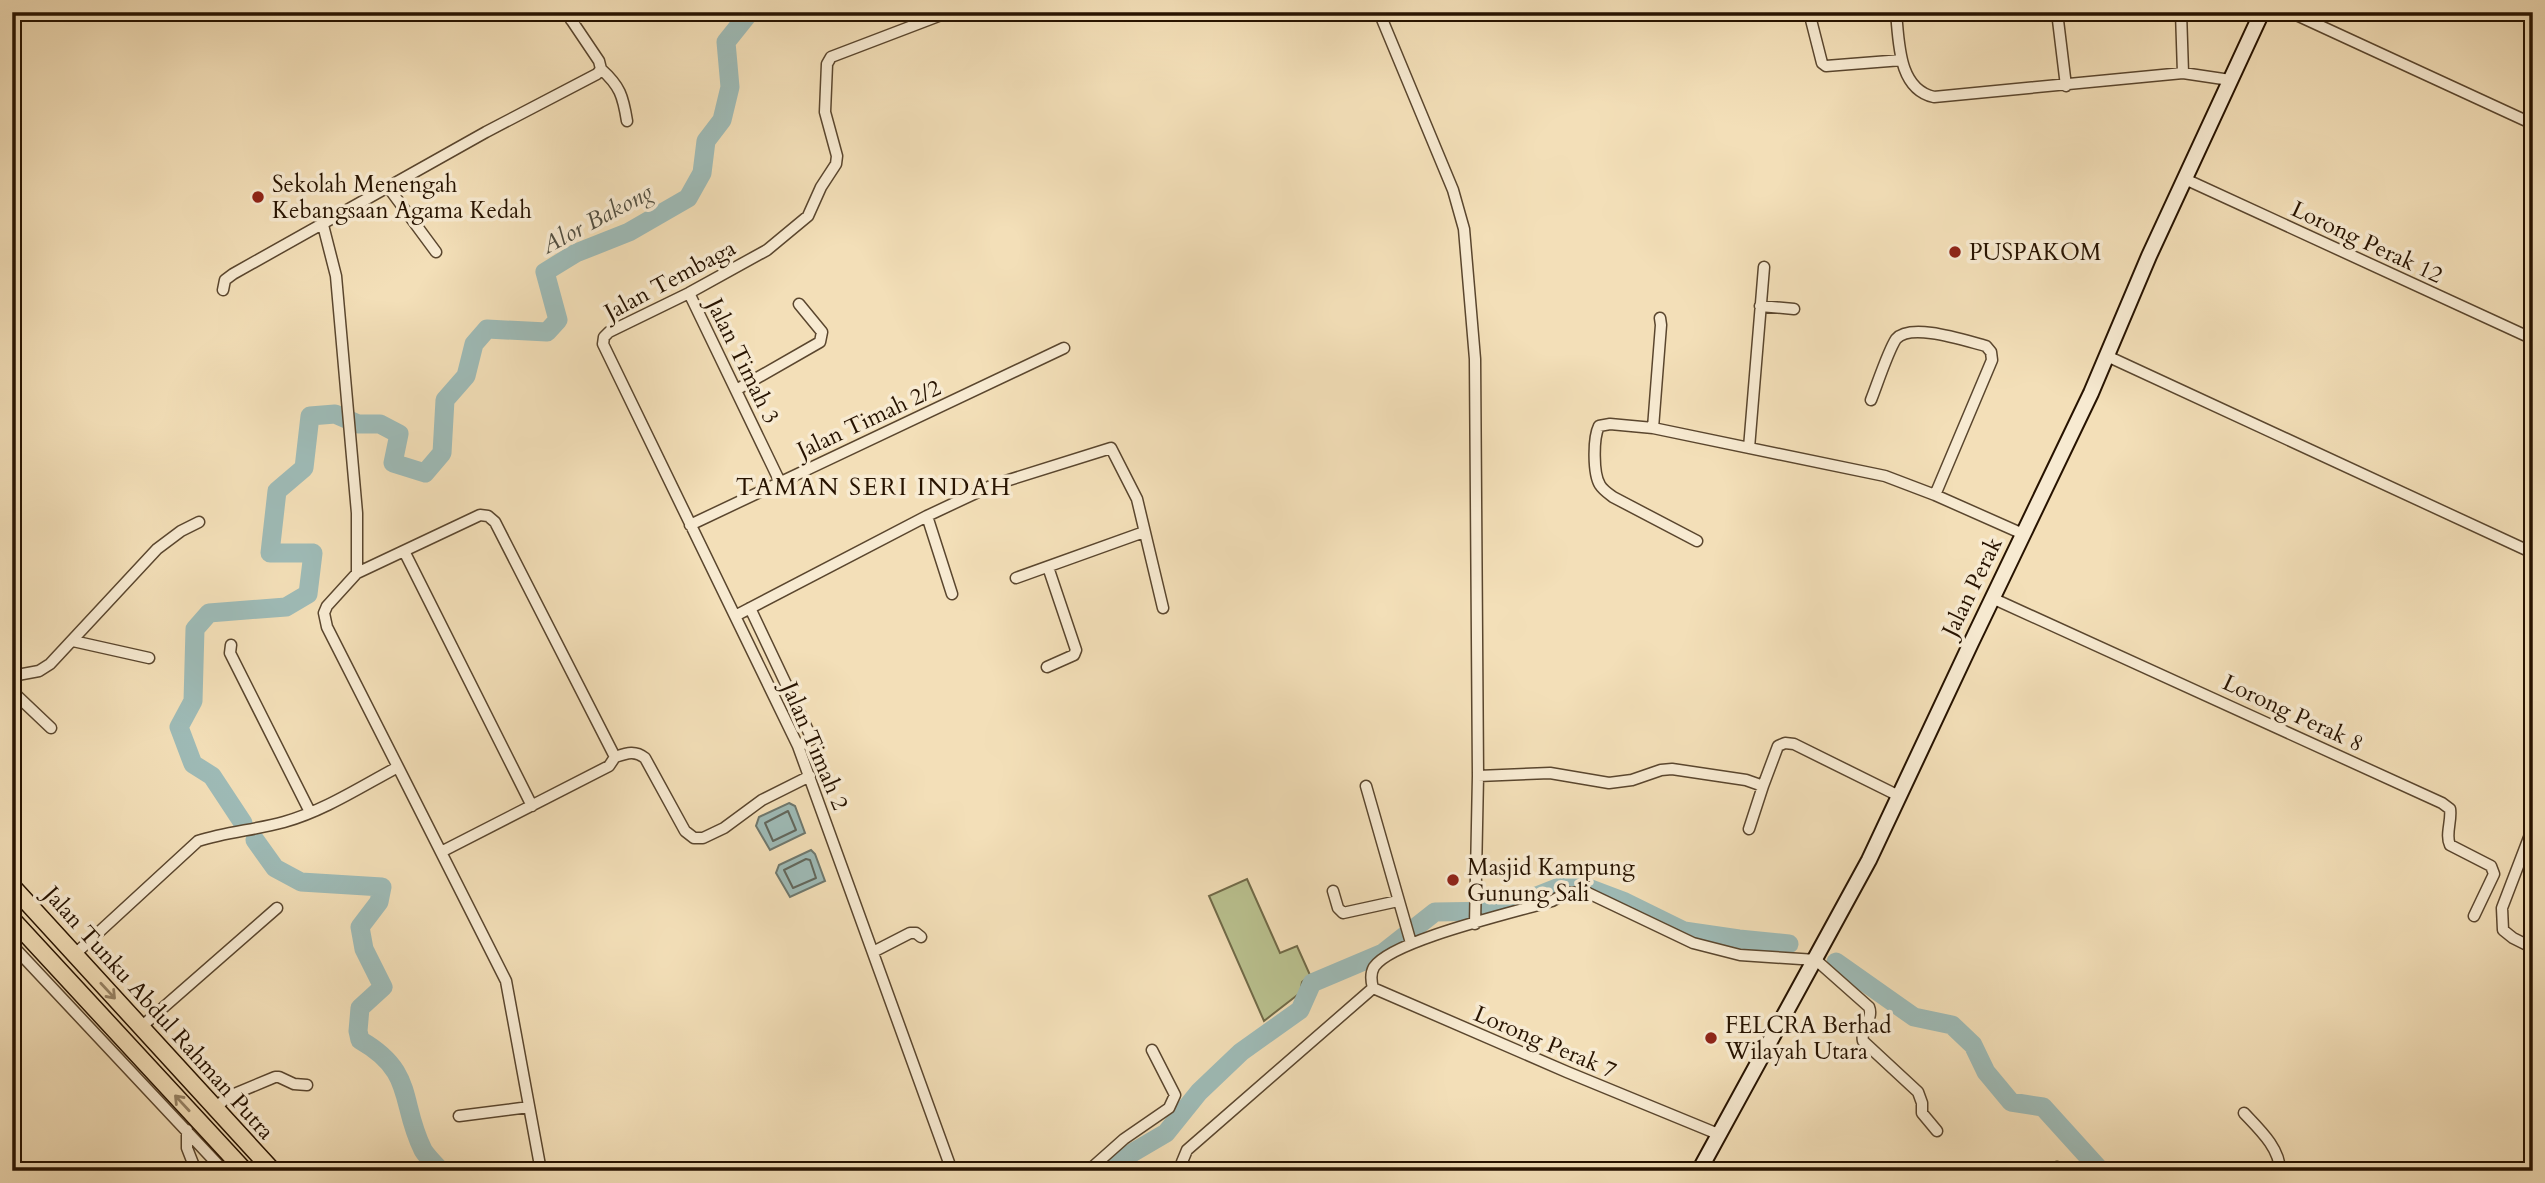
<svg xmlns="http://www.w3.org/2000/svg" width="2545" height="1183" font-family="Cardo,serif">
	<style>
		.green { fill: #bac290; stroke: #706a48; stroke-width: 2 }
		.water { fill: #9ebbb7; stroke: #6e786e; stroke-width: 2 }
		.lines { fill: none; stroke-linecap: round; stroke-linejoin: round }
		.shore { stroke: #62675c; stroke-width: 2 }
		.river { stroke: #9ebbb7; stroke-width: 19 }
		.street-casing { stroke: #5a462e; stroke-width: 13 }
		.secondary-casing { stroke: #271300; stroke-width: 18 }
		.primary-casing { stroke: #271300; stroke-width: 19 }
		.street { stroke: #f7ead1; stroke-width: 10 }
		.secondary { stroke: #f7ead1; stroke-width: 14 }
		.primary { stroke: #f3dfb8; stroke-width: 16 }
		.oneway { stroke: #978365 }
		.poi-dot { fill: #8f2418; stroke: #f7ead1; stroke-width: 2.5 }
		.labels { text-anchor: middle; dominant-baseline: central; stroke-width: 7; stroke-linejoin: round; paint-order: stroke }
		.poi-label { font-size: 23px; fill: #271300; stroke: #f7ead1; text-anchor: start }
		.street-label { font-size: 23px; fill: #271300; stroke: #f7ead1 }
		.water-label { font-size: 24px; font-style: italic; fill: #514e40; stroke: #f7ead1 }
		.neighbourhood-label { font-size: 24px; letter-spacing: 2px; fill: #271300; stroke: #f7ead1 }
	</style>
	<rect width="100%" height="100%" fill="#f3dfb8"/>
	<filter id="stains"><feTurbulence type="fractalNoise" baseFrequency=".00286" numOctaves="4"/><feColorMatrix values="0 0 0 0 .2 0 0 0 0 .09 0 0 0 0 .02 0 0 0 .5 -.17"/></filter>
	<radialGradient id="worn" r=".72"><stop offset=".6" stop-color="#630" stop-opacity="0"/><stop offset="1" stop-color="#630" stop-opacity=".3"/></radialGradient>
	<path class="green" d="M1247 879 1280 953 1297 946 1310 975 1302 982 1300 993 1264 1021 1209 896Z"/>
	<path class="water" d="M789 803 795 806 805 833 770 850 756 826 759 817Z
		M811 850 815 854 825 881 790 897 776 873 779 865Z"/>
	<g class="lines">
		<path class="shore" d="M788 811 796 830 773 841 765 823Z
			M806 859 810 860 816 878 793 888 784 870Z"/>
		<path class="river" d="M243 823 212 776 193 764 179 727 193 701 195 629 209 613 286 607 308 594 313 553H270L277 491 304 468 310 416 335 414 358 424H380L399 434 393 463 425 473 442 453 445 400 466 376 474 344 487 329 547 332 558 320 545 272 576 253 629 232 688 198 702 173 706 141 722 120 730 87 726 42 750 12
			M255 840 275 868 301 882 382 887 379 902 360 927 364 949 383 987 360 1008 358 1031 360 1040C416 1072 399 1102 423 1150 427 1157 435 1164 441 1171
			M1836 962 1914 1017 1952 1025 1973 1045 1986 1072 2011 1102 2043 1107 2101 1171
			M1110 1171 1120 1160 1166 1133 1199 1092 1241 1052 1300 1010 1312 983 1383 953 1435 912 1499 911 1572 882 1625 902 1684 931 1739 939 1789 944"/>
		<defs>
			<path id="street" d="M949 12 831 57 827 64 825 112 837 156 836 164 821 187 808 216 767 250 689 293 609 332 604 337 603 344 798 746 952 1171
				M1379 12 1453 190 1464 229 1475 359 1478 776 1475 924
				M1809 12 1822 63 1826 66 1902 60
				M1896 12C1899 42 1898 89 1934 97L2183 73 2230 80
				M2057 12 2066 86
				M2181 12 2183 73
				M2290 12 2533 124
				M571 20 586 12
				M601 69C620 86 623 96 627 121
				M2185 179 2533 339
				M388 187 436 252
				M323 225 336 276 357 513V573
				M223 290 225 280 233 274 486 132 597 74 601 69 599 61 566 12
				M689 293 780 482
				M1760 306 1794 309
				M2107 356 2533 553
				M736 390 820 342 822 332 799 304
				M1871 400C1877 385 1888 351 1896 339 1911 322 1966 341 1986 346L1991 352 1992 360 1935 495
				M1653 428 1661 325 1660 318
				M1749 448 1764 267
				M927 516 952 594
				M690 525 1064 348
				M1697 541 1613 497C1609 494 1603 490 1600 485 1593 474 1593 438 1599 426L1610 424 1653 428 1885 476 1935 495 2023 534
				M404 551 532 806
				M1016 578 1144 532
				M1992 598 2442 803 2450 809C2452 820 2445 835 2450 845L2491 866 2494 874 2474 916
				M750 608 812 739 798 746
				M735 616 927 516 993 485 1111 448 1137 499 1163 608
				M73 641 149 658
				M231 645 230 653 310 812
				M1047 667 1074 655 1076 650 1048 567
				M12 676 39 671 50 664 157 549 181 531 199 522
				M12 691 51 728
				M398 767 327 627 324 613 327 606 357 573 480 515 488 516 495 522 615 757
				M1478 776 1550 773 1609 783 1632 780 1661 770 1672 769 1746 780 1763 786 1778 746 1785 743 1794 744 1899 796
				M1366 786 1411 943
				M2533 827 2502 908 2503 930 2513 938 2533 948
				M1749 829 1763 786
				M441 852 609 766 615 757C627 753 635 750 645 758L685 831 694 838H703L724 828 762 800 810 776
				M1333 891 1338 908 1343 913 1398 901
				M12 945 224 1171
				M873 952 910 933H916L921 937
				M74 955 198 841C226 832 255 830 284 822 324 811 362 786 398 767L506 981 541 1171
				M141 1027 277 908
				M215 1109 227 1097 275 1077H279L294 1084 307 1085
				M2244 1113C2259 1129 2280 1148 2280 1171
				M459 1116 529 1107
				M187 1130V1148L196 1171
				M1718 1134 1567 1072 1373 988C1371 981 1370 974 1374 967 1392 940 1516 912 1552 901L1566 893 1586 892 1693 943 1740 955 1816 960 1869 1007C1874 1019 1860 1028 1863 1041L1918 1092 1922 1103V1113L1937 1131
				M1088 1171 1124 1139 1169 1108 1175 1095 1152 1050
				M1186 1171 1182 1162 1187 1150 1373 988
				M2053 1171 2057 1167"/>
			<path id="secondary" d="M1699 1171 1869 860 1971 643 2091 393 2149 256 2262 12"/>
			<path id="primary" d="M12 886 273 1171
				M12 919 245 1171"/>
		</defs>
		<use href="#street" class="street-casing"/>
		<use href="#secondary" class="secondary-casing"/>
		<use href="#primary" class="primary-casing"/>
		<use href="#street" class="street"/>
		<use href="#secondary" class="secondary"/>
		<use href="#primary" class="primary"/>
	</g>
	<defs><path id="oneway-shaft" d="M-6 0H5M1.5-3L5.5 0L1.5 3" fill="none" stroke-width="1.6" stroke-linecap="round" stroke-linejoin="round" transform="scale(1.75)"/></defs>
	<g class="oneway">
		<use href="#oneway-shaft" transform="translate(108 991) rotate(47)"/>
		<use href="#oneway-shaft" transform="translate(182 1103) rotate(-133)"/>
	</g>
	<g class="poi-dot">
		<circle cx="258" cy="197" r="7"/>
		<circle cx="1955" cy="252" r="7"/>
		<circle cx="1453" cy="880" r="7"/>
		<circle cx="1711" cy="1038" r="7"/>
	</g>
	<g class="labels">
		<g class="poi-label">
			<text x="272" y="184">Sekolah Menengah<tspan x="272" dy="26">Kebangsaan Agama Kedah</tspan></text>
			<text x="1969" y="252">PUSPAKOM</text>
			<text x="1467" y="867">Masjid Kampung<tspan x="1467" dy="26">Gunung Sali</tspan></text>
			<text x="1725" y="1025">FELCRA Berhad<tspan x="1725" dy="26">Wilayah Utara</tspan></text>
		</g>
		<g class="street-label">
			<text transform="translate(2367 242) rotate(25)">Lorong Perak 12</text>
			<text transform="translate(670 280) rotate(-28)">Jalan Tembaga</text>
			<text transform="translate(743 361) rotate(64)">Jalan Timah 3</text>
			<text transform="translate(869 419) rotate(-25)">Jalan Timah 2/2</text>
			<text transform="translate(1972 587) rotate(-64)">Jalan Perak</text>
			<text transform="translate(2293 713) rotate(25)">Lorong Perak 8</text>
			<text transform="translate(815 746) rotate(67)">Jalan Timah 2</text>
			<text transform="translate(159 1013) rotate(48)">Jalan Tunku Abdul Rahman Putra</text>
			<text transform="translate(1545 1042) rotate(23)">Lorong Perak 7</text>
		</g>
		<g class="water-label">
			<text transform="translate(597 219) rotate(-28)">Alor Bakong</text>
		</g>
		<g class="neighbourhood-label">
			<text x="874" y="487">TAMAN SERI INDAH</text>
		</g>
	</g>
	<rect width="2545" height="1183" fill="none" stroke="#f3dfb8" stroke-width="42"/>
	<rect x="14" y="14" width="2517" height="1155" fill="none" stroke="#271300" stroke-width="3.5"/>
	<rect x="21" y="21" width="2503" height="1141" fill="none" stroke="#271300" stroke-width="2"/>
	<rect width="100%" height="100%" filter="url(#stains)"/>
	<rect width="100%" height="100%" fill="url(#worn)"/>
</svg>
